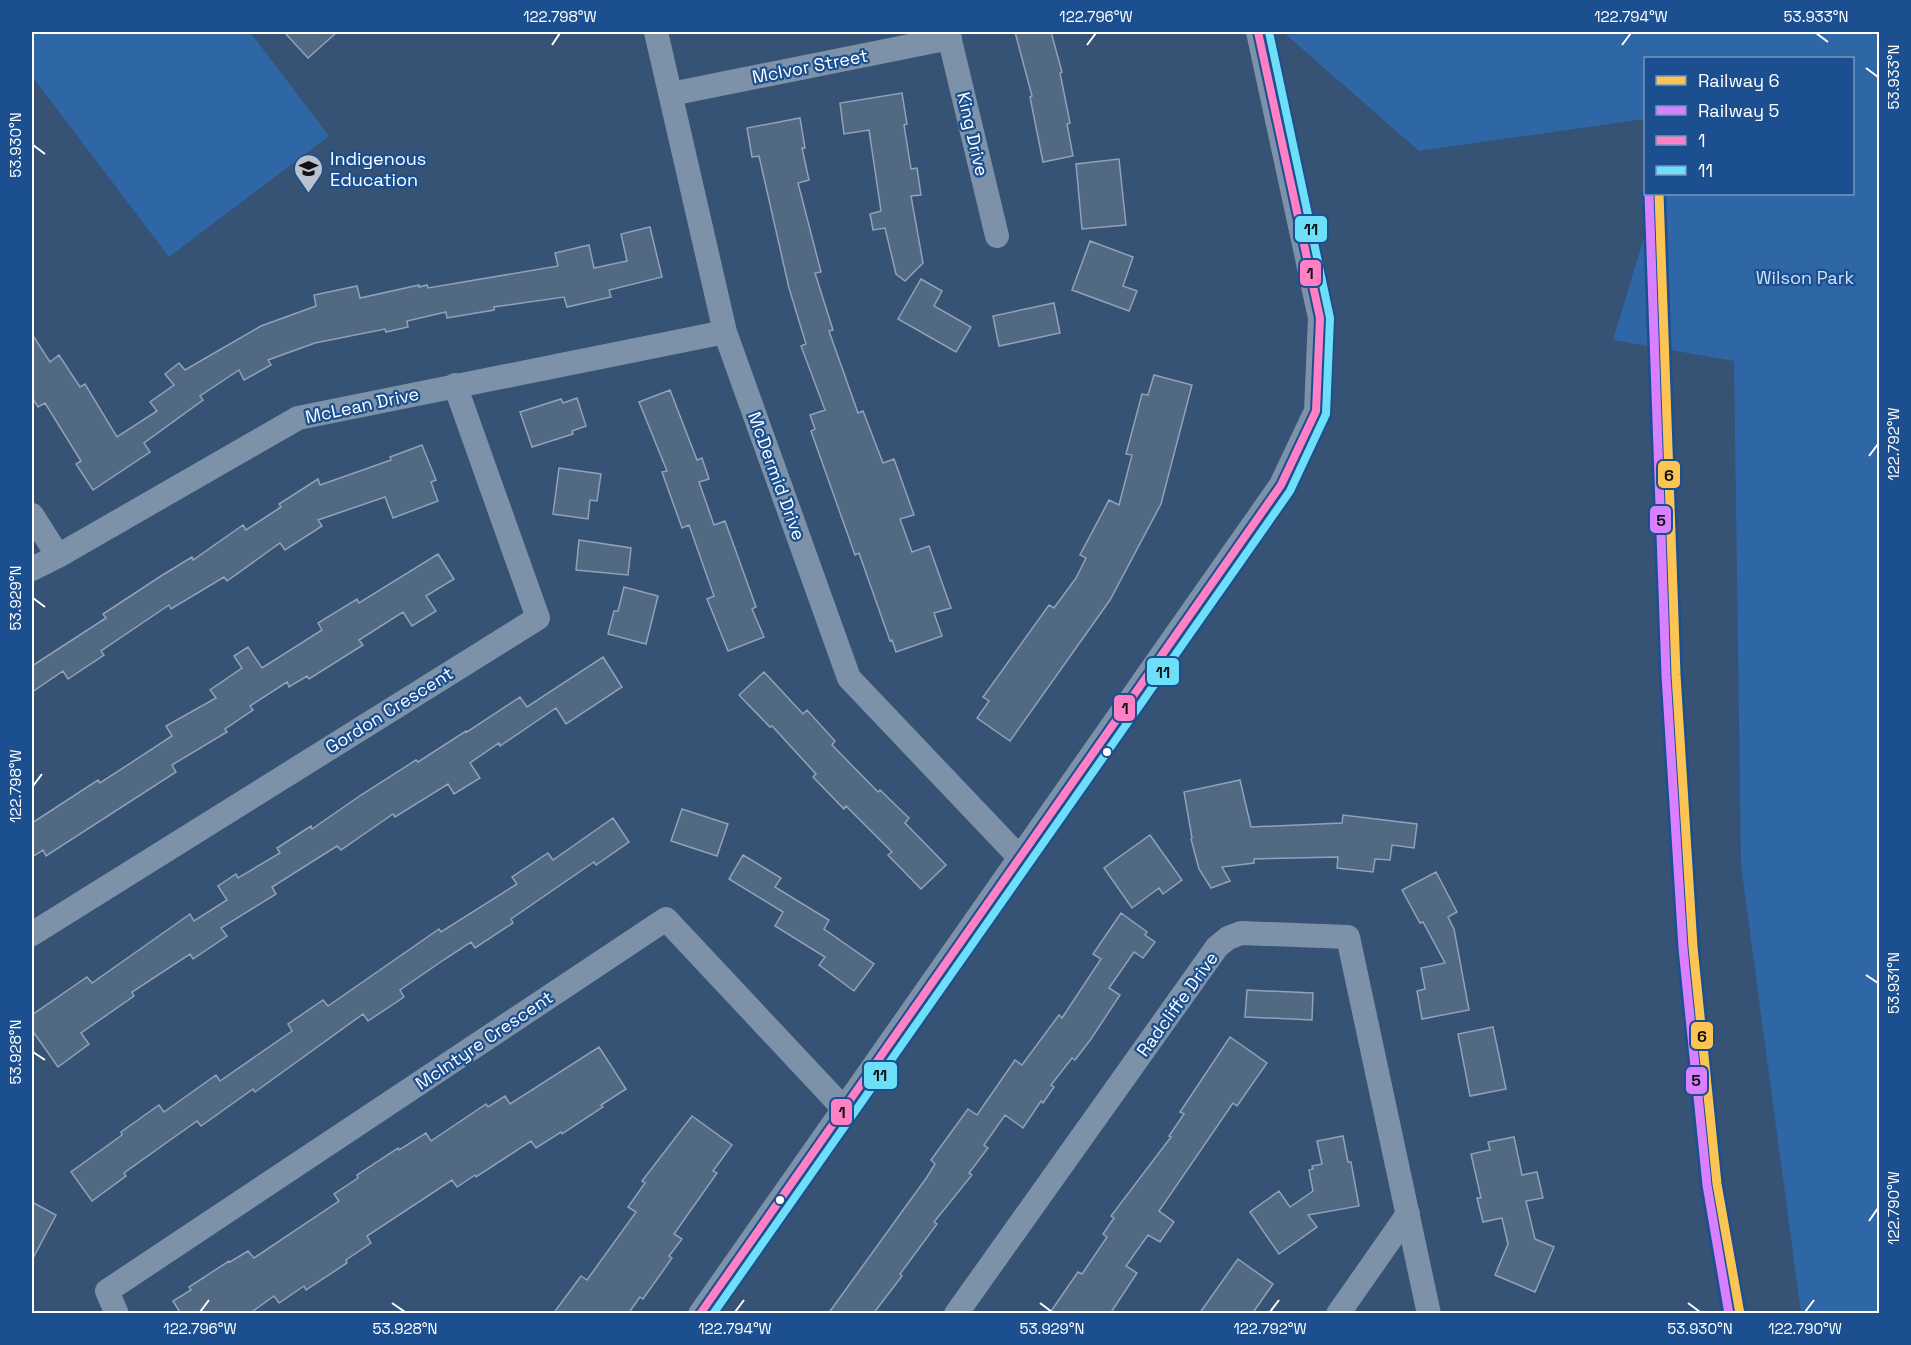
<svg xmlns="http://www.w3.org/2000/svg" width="1911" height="1345" font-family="'Space Grotesk',sans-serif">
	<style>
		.green { fill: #2f66a5 }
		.building { fill: #526984; stroke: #92a2b6; stroke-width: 1.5 }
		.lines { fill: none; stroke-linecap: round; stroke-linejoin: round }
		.minor { stroke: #7d92a8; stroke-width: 24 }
		.bus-1-casing { stroke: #1b4f8f; stroke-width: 12 }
		.bus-2-casing { stroke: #1b4f8f; stroke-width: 12 }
		.bus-1 { stroke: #ff80c5; stroke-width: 8 }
		.bus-2 { stroke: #6ddff8; stroke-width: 8 }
		.rail-1-casing { stroke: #1b4f8f; stroke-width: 14 }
		.rail-2-casing { stroke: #1b4f8f; stroke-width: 14 }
		.rail-1 { stroke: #fcc553; stroke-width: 9 }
		.rail-2 { stroke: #d880ff; stroke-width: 9 }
		.ticks { fill: none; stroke: #fff; stroke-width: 2 }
		.bus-dot { fill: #fff; stroke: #1b4f8f; stroke-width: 2 }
		.labels { text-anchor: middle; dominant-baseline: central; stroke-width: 4.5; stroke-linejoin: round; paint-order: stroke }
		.street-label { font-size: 18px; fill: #fff; stroke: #1b4f8f }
		.poi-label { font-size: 18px; fill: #fff; stroke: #1b4f8f; text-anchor: start }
		.park-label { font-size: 18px; fill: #cfe3fa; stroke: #1b4f8f }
		.line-badge { stroke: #1b4f8f; stroke-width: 2 }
		.pale-badge-label { font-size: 16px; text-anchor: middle; font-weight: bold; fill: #111 }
		.neatline { fill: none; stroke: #fff; stroke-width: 2 }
		.ticks-label { font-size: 15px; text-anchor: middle; fill: #fff }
	</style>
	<rect width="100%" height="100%" fill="#365274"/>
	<path class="green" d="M32 32H250L329 136 169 257 32 76Z
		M1283 32H1879V1313H1801L1741 865 1734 361 1613 340 1657 194H1852V58H1646L1645 119 1419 151Z"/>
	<path class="building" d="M284 32H337L308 58Z
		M1015 32H1051L1062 72 1060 73 1070 123 1067 124 1073 156 1043 162 1030 97 1032 96Z
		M902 93 907 124 904 125 911 169 917 168 921 195 911 196 923 263 905 281 896 274 885 228 873 230 870 214 881 211 869 130 844 134 840 103Z
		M800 118 805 148H802L809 180 798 183 821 272 815 273 833 330 829 331 858 413 863 411 883 463 894 459 914 515 900 519 912 552 929 546 951 608 934 613 942 636 896 652 892 640 890 641 859 553 855 555 811 431 815 429 810 415 825 410 801 346 806 344 789 288 759 156 752 157 747 128Z
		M1119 159 1126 225 1082 229 1076 164Z
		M650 227 662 277 609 290 611 297 567 307 564 297 494 307V310L447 318 446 312 407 321 408 327 386 332 385 329 315 343 268 360 271 365 244 380 239 370 200 396 203 400 144 443 150 452 93 490 76 464 81 461 45 403 38 407 32 397V334L50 362 59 355 80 387 85 384 117 437 157 411 150 402 174 385 165 374 179 363 185 370 261 326 316 306 314 295 357 286 360 298 419 285V287L427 285 428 288 558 266 555 253 589 245 594 268 627 261 621 234Z
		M1090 241 1133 257 1123 286 1137 291 1129 311 1072 290Z
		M921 279 942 291 934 306 971 327 956 352 898 319Z
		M1054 303 1060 333 999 346 993 316Z
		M1154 375 1192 385 1161 504 1110 600 1010 741 977 718 989 701 983 697 1049 605 1054 608 1076 578 1086 558 1080 555 1109 500 1119 505 1132 455 1126 454 1142 394 1148 395Z
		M670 390 697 460 702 458 709 479 699 482 714 525 725 521 756 607 752 609 764 637 728 651 707 599 714 596 689 525 682 528 662 472 667 471 639 402Z
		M577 398 586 426 572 431 573 434 532 447 520 412 561 399 563 403Z
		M422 445 436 480 431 482 438 501 393 518 385 497 318 520 322 526 285 550 280 543 227 581 224 577 171 609 169 605 101 651 104 655 68 679 63 671 32 692V666L106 618 103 614 161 576 192 557 193 560 243 525 246 530 281 507 279 504 318 479 320 485 391 460 390 457Z
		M559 468 601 474 597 501 590 500 588 519 553 514Z
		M579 540 631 548 628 575 576 570Z
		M438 554 454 579 426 596 436 611 412 626 403 612 359 640 363 645 309 679 307 676 289 687 287 682 250 706 253 710 225 729 227 732 172 765 176 772 46 856 43 850 32 857V823L98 780 100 783 172 736 166 726 216 698 210 690 242 668 234 656 248 647 262 668 322 630 318 623 357 599 359 603Z
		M624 587 658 596 646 644 608 634 614 611H618Z
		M603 657 622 687 566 724 556 708 500 746 499 743 470 763 480 778 454 794 448 784 395 817 393 814 341 850 337 846 272 887 276 894 221 928 227 936 193 959 190 954 132 992 134 996 81 1033 89 1044 58 1067 32 1030V1015L87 977 92 983 190 914 194 921 227 900 218 886 236 874 238 878 280 853 277 848 311 826 312 829 361 795 416 760 418 762 466 731 467 732 520 697 527 707Z
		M764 672 803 714 807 710 835 741 832 745 878 792 880 790 909 818 905 823 946 865 921 889 888 855 892 852 846 806 844 809 813 777 816 774 772 726 770 727 739 695Z
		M1240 780 1251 827 1342 823 1343 815 1417 824 1414 848 1392 845 1390 860 1375 859 1373 872 1337 868 1338 857 1254 859V863L1222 867 1230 881 1211 888 1199 869 1191 839 1192 838 1184 792Z
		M682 809 728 824 717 856 671 841Z
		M613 818 629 842 596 865 594 862 511 919 513 923 475 948 471 942 445 959 400 990 404 997 368 1021 363 1014 255 1092 253 1089 201 1126 197 1121 124 1173 126 1176 92 1201 71 1172 122 1135 121 1132 159 1105 164 1112 216 1075 220 1081 292 1031 288 1024 323 1000 328 1006 439 929 441 932 517 884 512 877 548 853 553 860Z
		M1150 835 1182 880 1163 894 1159 888 1132 908 1104 868Z
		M743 855 781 878 775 887 829 920 824 929 874 964 854 991 819 965 825 957 775 926 783 912 729 879Z
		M1436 872 1457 912 1448 917 1454 929 1469 1010 1422 1019 1417 991 1425 989 1421 968 1445 963 1423 922 1420 923 1402 890Z
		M1121 913 1147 932 1145 935 1155 942 1143 958 1134 952 1109 988 1120 995 1091 1039 1075 1060 1072 1058 1051 1085 1054 1087 1043 1103 1041 1101 1023 1128 1005 1115 984 1145 988 1148 969 1173 972 1175 934 1222 937 1224 900 1274 902 1276 873 1314H828L927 1177 935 1164 931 1160 968 1109 977 1115 1015 1060 1022 1065 1059 1015 1062 1018 1101 959 1093 954Z
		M1247 990 1313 993 1312 1020 1245 1017Z
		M1493 1027 1506 1089 1470 1096 1458 1034Z
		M1230 1037 1267 1063 1237 1106 1233 1103 1159 1211 1174 1222 1160 1242 1148 1235 1126 1266 1137 1273 1110 1314H1049L1078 1272 1082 1274 1107 1237 1103 1234 1114 1218 1111 1216 1171 1137 1169 1136 1184 1114 1180 1112Z
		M599 1047 626 1089 601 1105 603 1107 562 1134 561 1132 536 1148 531 1141 476 1177 475 1175 457 1187 452 1180 367 1236 371 1243 346 1260 347 1263 306 1290 304 1286 279 1303 274 1296 249 1314H181L173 1301 191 1290 189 1287 229 1261 230 1262 248 1251 254 1258 339 1201 334 1194 358 1178 357 1175 398 1148 399 1150 426 1133 431 1141 486 1104 488 1107 505 1096 510 1104Z
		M692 1116 732 1145 713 1171 717 1173 674 1234 682 1239 669 1256 672 1258 643 1299 640 1297 628 1314H553L581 1276 587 1280 636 1212 628 1207 645 1183 642 1181Z
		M1343 1136 1348 1162H1351L1359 1206 1308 1215 1317 1227 1279 1254 1250 1212 1279 1191 1290 1207 1313 1191 1309 1170 1313 1169 1312 1166 1322 1164 1317 1141Z
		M1514 1137 1522 1175 1537 1172 1543 1198 1526 1201 1535 1239 1554 1247 1535 1292 1495 1275 1508 1244 1502 1218 1483 1222 1477 1198H1481L1471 1154 1490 1150 1488 1142Z
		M32 1202 56 1215 32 1260Z
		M1238 1259 1273 1284 1252 1314H1199Z"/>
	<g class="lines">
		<path class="minor" d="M656 32 725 332 849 678 1020 858
			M948 32 997 236
			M671 94 950 38
			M32 515 58 556
			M32 569 58 556 298 418 725 332
			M32 934 538 618 455 385
			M117 1314 107 1291 666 919 844 1109
			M700 1314 1281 485 1316 411 1320 318 1258 32
			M956 1314 1217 947 1228 938 1241 933 1348 937 1429 1314
			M1338 1314 1408 1214"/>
		<defs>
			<path id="bus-1" d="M700 1314 1281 485 1316 411 1320 318 1258 32"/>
			<path id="bus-2" d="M713 1314 1290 491 1326 414 1330 318 1269 32"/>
		</defs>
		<use href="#bus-1" class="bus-1-casing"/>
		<use href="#bus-2" class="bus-2-casing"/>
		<use href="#bus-1" class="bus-1"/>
		<use href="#bus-2" class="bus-2"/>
		<defs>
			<path id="rail-1" d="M1659 194 1676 675 1693 947 1717 1184 1740 1314"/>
			<path id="rail-2" d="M1649 194 1666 675 1683 948 1707 1185 1729 1314"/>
		</defs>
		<use href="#rail-1" class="rail-1-casing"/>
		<use href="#rail-2" class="rail-2-casing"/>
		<use href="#rail-1" class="rail-1"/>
		<use href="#rail-2" class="rail-2"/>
	</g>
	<path class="ticks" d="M1816 33 1828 42M552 45 560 33M1087 45 1096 33M1622 45 1631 33M1866 68 1878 77M33 145 45 154M1869 456 1878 444M33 598 45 607M33 786 42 774M1866 975 1878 983M33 1052 45 1060M1869 1221 1878 1208M392 1303 405 1312M1040 1303 1052 1312M1688 1303 1700 1312M200 1312 209 1300M735 1312 744 1300M1270 1312 1279 1300M1805 1312 1814 1300"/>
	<defs>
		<symbol id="school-pin" viewBox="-11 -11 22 30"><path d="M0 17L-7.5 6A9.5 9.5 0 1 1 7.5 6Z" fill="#b9c2ce" stroke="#1b4f8f"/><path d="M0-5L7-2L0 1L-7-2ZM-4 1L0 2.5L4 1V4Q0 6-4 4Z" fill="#111"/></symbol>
	</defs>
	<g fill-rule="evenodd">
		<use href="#school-pin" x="292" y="152" width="33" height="45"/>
	</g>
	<g class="bus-dot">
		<circle cx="1107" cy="752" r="5"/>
		<circle cx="780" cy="1200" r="5"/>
	</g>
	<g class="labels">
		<g class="street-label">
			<text transform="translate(810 66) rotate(-11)">McIvor Street</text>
			<text transform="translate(973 134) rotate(77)">King Drive</text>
			<text transform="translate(362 405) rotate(-12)">McLean Drive</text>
			<text transform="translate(777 476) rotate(70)">McDermid Drive</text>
			<text transform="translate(389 710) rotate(-32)">Gordon Crescent</text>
			<text transform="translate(1177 1004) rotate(-54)">Radcliffe Drive</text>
			<text transform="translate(484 1040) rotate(-34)">McIntyre Crescent</text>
		</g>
		<g class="poi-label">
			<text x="330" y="158">Indigenous<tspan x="330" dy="21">Education</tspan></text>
		</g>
		<g class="park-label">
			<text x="1805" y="277">Wilson Park</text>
		</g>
	</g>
	<g class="line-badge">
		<rect x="1294" y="215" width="34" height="28" rx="6" fill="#6ddff8"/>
		<rect x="1299" y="259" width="23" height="28" rx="6" fill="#ff80c5"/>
		<rect x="1657" y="460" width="24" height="29" rx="6" fill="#fcc553"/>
		<rect x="1649" y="505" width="23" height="29" rx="6" fill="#d880ff"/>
		<rect x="1146" y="657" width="34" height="29" rx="6" fill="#6ddff8"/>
		<rect x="1113" y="694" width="23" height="28" rx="6" fill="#ff80c5"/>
		<rect x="1690" y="1021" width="24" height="29" rx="6" fill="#fcc553"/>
		<rect x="863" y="1061" width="35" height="29" rx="6" fill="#6ddff8"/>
		<rect x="1685" y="1066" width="23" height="29" rx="6" fill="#d880ff"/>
		<rect x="830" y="1098" width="23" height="28" rx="6" fill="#ff80c5"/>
	</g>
	<g class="pale-badge-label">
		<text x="1311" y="235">11</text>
		<text x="1310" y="279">1</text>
		<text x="1669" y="481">6</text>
		<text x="1661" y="526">5</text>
		<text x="1163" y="678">11</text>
		<text x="1125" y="714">1</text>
		<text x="1702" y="1042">6</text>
		<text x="880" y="1081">11</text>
		<text x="1696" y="1086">5</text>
		<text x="842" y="1118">1</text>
	</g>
	<rect width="1911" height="1345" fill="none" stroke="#1b4f8f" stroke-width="66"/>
	<rect x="1644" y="57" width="210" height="138" fill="#1b4f8f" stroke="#7695bc" stroke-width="1.5"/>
	<rect x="1656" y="76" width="30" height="9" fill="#fcc553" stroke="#7695bc" stroke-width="1.5"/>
	<text x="1698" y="87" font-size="18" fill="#ffffff">Railway 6</text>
	<rect x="1656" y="106" width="30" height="9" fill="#d880ff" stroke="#7695bc" stroke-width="1.5"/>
	<text x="1698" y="117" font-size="18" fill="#ffffff">Railway 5</text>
	<rect x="1656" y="136" width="30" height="9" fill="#ff80c5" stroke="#7695bc" stroke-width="1.5"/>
	<text x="1698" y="147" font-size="18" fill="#ffffff">1</text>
	<rect x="1656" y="166" width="30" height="9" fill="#6ddff8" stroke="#7695bc" stroke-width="1.5"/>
	<text x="1698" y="177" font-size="18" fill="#ffffff">11</text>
	<rect x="33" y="33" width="1845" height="1279" class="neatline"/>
	<g class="ticks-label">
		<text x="560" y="22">122.798°W</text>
		<text x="1096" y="22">122.796°W</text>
		<text x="1631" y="22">122.794°W</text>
		<text x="1816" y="22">53.933°N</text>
		<text transform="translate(1894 77) rotate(-90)" y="5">53.933°N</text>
		<text transform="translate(16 145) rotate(-90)" y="5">53.930°N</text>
		<text transform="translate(1894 444) rotate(-90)" y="5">122.792°W</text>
		<text transform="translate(16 598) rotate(-90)" y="5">53.929°N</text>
		<text transform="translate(16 786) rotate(-90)" y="5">122.798°W</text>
		<text transform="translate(1894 983) rotate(-90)" y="5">53.931°N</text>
		<text transform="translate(16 1052) rotate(-90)" y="5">53.928°N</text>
		<text transform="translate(1894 1208) rotate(-90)" y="5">122.790°W</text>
		<text x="200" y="1334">122.796°W</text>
		<text x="405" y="1334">53.928°N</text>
		<text x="735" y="1334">122.794°W</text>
		<text x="1052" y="1334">53.929°N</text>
		<text x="1270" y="1334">122.792°W</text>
		<text x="1700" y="1334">53.930°N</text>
		<text x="1805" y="1334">122.790°W</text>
	</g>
</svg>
